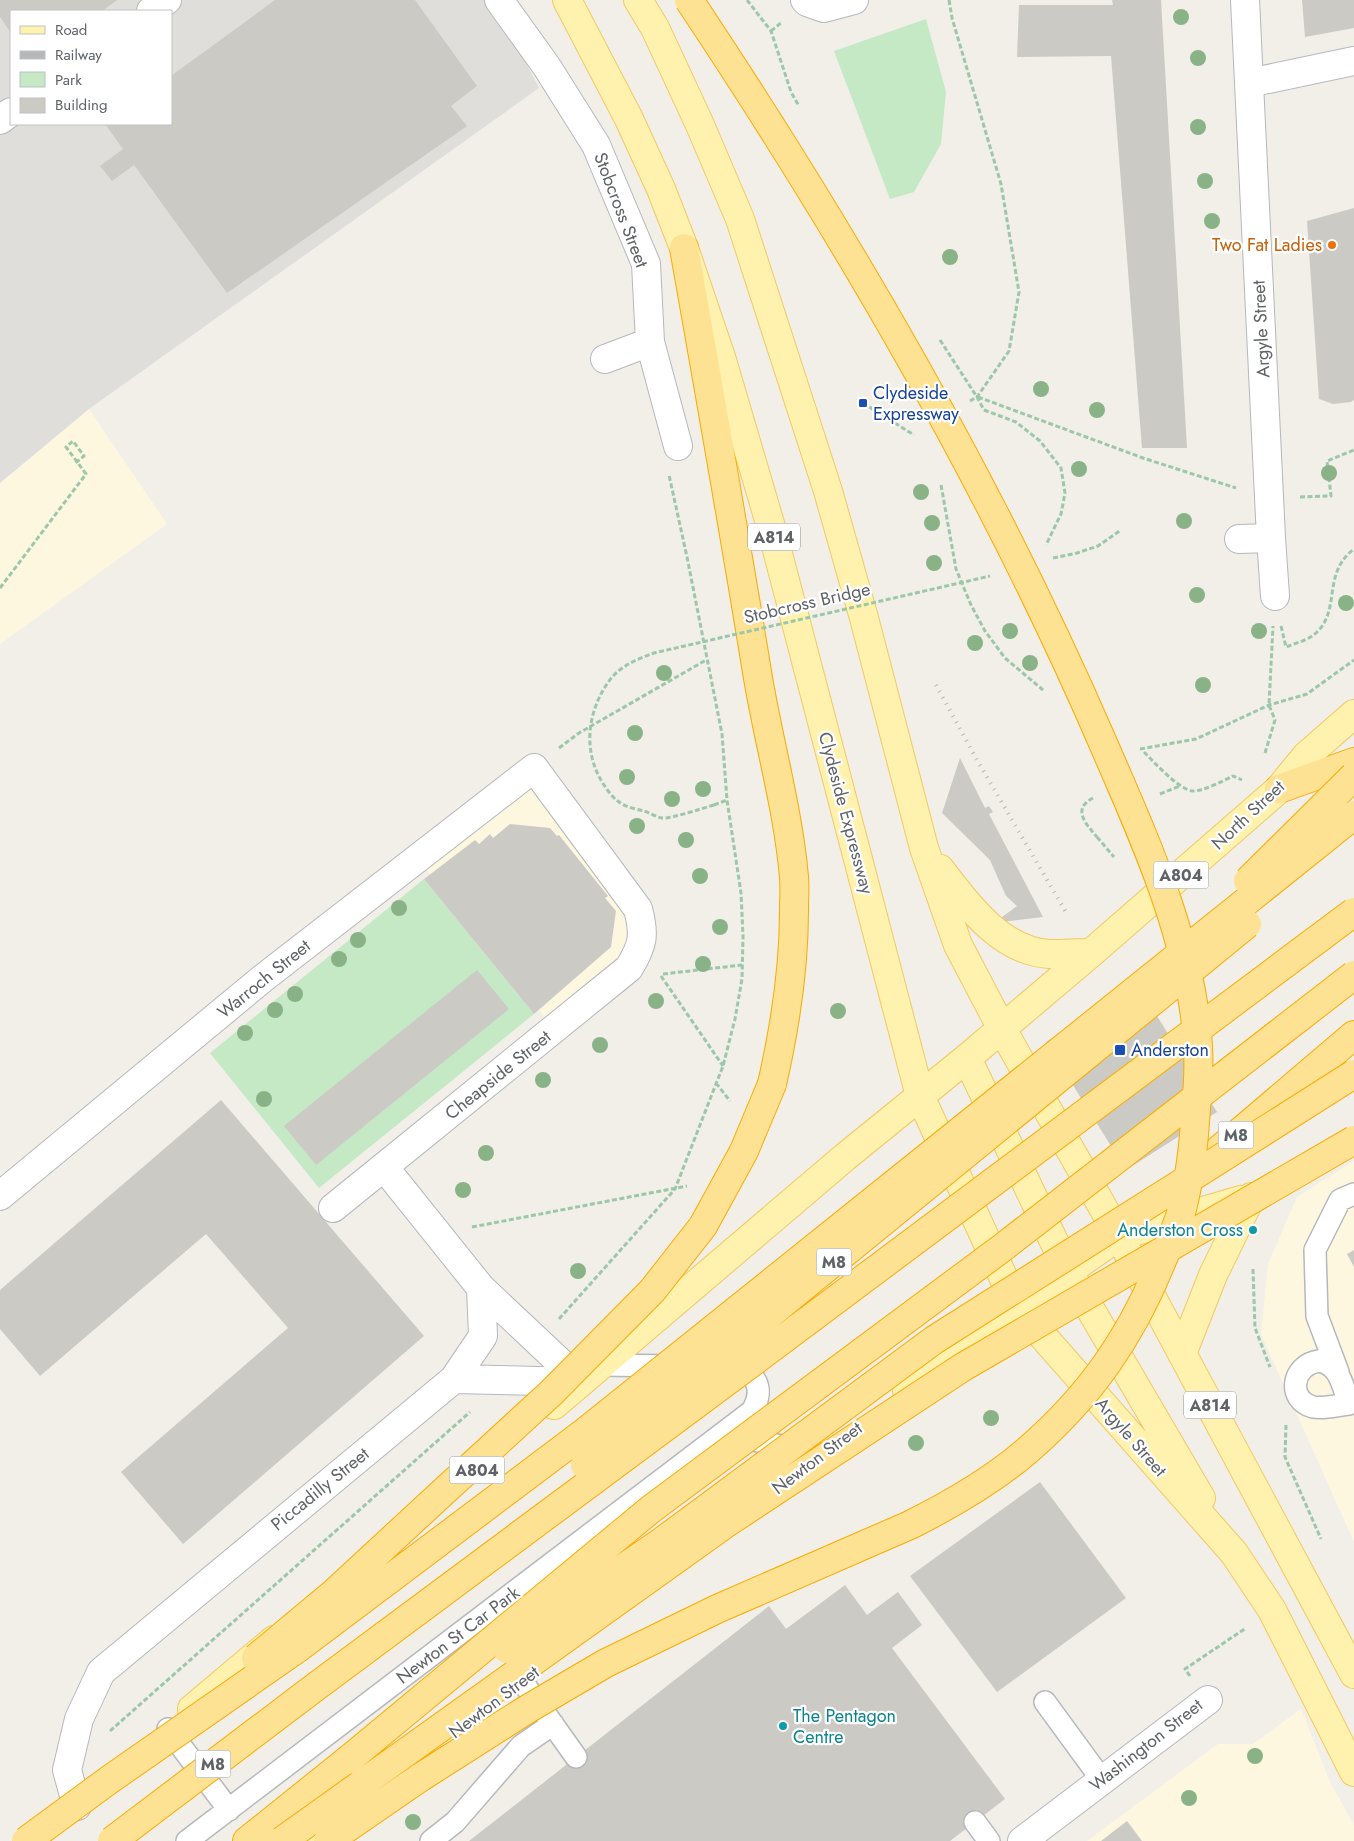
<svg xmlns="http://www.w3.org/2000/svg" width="1354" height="1841" font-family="Jost,sans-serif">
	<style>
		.commercial { fill: #fef7e0 }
		.industrial { fill: #e0deda; fill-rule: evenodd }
		.green { fill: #c5e8c5 }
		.building { fill: #cccac5 }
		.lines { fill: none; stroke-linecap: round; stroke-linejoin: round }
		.service-casing { stroke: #b5b8bc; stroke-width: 24 }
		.minor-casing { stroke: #b5b8bc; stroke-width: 30 }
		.primary-casing { stroke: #f2c960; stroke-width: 30 }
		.motorway-casing { stroke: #f9ab00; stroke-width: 30 }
		.path { stroke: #9cc7a9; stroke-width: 3; stroke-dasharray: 5 2.5; stroke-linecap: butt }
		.service { stroke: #fff; stroke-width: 21 }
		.minor { stroke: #fff; stroke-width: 28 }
		.primary { stroke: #fff2af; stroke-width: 28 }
		.motorway { stroke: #fde293; stroke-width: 28 }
		.rail { stroke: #b6b7b8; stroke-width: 4; stroke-dasharray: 1 6; stroke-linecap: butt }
		.motorway-bridge-casing { stroke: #f9ab00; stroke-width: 30; stroke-linecap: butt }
		.path-bridge { stroke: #9cc7a9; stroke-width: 3; stroke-dasharray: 5 2.5; stroke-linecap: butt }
		.motorway-bridge { stroke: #fde293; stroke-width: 28 }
		.tree { fill: #89b387 }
		.food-dot { fill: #e8710a; stroke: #fff; stroke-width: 2 }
		.transit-dot { fill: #1a4fb4; stroke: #fff; stroke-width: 2 }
		.culture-dot { fill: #0f9aa8; stroke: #fff; stroke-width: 2 }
		.labels { text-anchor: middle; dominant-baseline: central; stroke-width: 4.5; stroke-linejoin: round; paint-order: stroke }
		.shield { fill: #fff; stroke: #8f9295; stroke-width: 1 }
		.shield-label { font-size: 16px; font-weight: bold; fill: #5f6368 }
		.street-label { font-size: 18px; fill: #5f6368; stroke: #fff }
		.food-label { font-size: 18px; fill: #c56008; stroke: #fff; text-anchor: end }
		.transit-label { font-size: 18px; fill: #164399; stroke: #fff; text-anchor: start }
		.culture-label { font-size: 18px; fill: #0d838f; stroke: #fff; text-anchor: end }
	</style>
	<rect width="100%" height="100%" fill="#f1efe8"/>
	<path class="commercial" d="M89 409 167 524 0 644V483Z
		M526 773 648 941 546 1019 419 860Z
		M1354 1161V1542L1261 1334 1268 1264 1297 1197Z
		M1301 1709 1331 1784 1354 1825V1841H1087L1218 1744H1253Z"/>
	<path class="industrial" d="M0 0H493L539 88 89 409 0 483ZM11 11H171V124H11Z"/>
	<path class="green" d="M926 19 946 92 941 144 914 192 890 199 834 51Z
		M424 879 534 1014 319 1188 210 1053Z"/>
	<path class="building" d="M0 0H117L102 11H11V33L0 17Z
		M275 0H415L477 86 451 106 467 126 227 293 134 165 112 181 100 166 123 149 105 124H171V76Z
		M1112 0H1161L1187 448H1142L1111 56 1017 57 1019 5H1113Z
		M1302 0H1354V28L1305 37Z
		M1354 208V400L1351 402 1333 404 1319 399 1307 221Z
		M960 758 985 808 989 806 993 812 989 814 1043 917 994 923 1017 906 1006 896 990 860 942 813Z
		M510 824 550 828 557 836 559 835 608 896 605 898 616 911 611 947 534 1014 424 879 475 840 479 844 490 834 493 838Z
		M477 970 509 1009 316 1165 284 1126Z
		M1137 984 1217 1112 1126 1170 1046 1042Z
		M221 1100 424 1336 183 1544 121 1472 288 1328 206 1234 40 1376 0 1329V1290Z
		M1354 1250V1267L1347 1254Z
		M1040 1482 1126 1598 997 1692 910 1576Z
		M845 1585 867 1615 898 1592 922 1625 892 1648 1005 1799 950 1841H469L769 1606 786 1629Z
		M1127 1821 1142 1841H1101Z"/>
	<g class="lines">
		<defs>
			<path id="service" d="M1319 1361C1340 1364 1343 1387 1349 1404 1338 1405 1324 1409 1313 1407 1287 1400 1291 1365 1319 1361Z
				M600 1365 675 1366
				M1338 1372 1317 1316 1315 1250 1340 1200 1354 1194
				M735 1436 822 1455
				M522 1681 576 1757
				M1045 1702 1102 1780
				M168 1729 229 1810
				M975 1822 989 1841
				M187 1841 752 1411C766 1388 755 1368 728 1367
				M431 1841 455 1822 521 1746 553 1724"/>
			<path id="minor" d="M499 0 547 67 596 145 646 264 650 342 678 446
				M805 0 807 2 824 8 854 0
				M1245 0 1271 538 1275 596
				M151 11 167 0
				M1249 83 1354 61
				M0 120 11 112
				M605 359 650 342
				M1239 539 1271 538
				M0 1196 262 979 534 768 638 909C645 935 643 945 629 968L333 1208
				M481 1288 581 1382
				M454 1379 580 1382
				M77 1806 67 1770 79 1719 101 1672 454 1379 483 1336 481 1288 384 1167
				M1022 1841 1208 1700"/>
			<path id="primary" d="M567 0 629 119 661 189 684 248 721 357 771 527 920 1096 1017 1307 1234 1553 1272 1610 1354 1772
				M638 0 655 28 700 125 740 219 828 491 864 618 924 848 958 945 1002 1029 1119 1236 1354 1674
				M940 869C967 904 1000 951 1049 954 1063 954 1078 953 1091 953
				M967 1058 1068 1271 1201 1498
				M1182 1354 1213 1275 1251 1197
				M907 1391 1017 1307 1119 1236 1241 1200
				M554 1405 845 1157 967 1058 1091 953 1279 789 1306 756 1354 714
				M192 1709 274 1640
				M311 1841 428 1753"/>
			<path id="motorway" d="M684 248C709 389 734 530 757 672 768 740 788 808 794 877 795 888 794 900 794 911 794 970 785 1027 772 1084
				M1279 789 1354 762
				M1220 1149 1354 1035
				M247 1841 348 1760"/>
		</defs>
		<use href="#service" class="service-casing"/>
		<use href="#minor" class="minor-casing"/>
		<use href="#primary" class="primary-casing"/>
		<use href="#motorway" class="motorway-casing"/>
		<path class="path" d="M747 0 771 31 791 92 799 106
			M949 0 952 18 1001 184 1019 292 1009 351 977 397 970 401
			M771 31 782 22
			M940 340 977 397 984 410
			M978 397 1143 458 1236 488
			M863 403 914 435
			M941 485 956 569 971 605 985 631 1005 658 1043 690
			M1300 497 1331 496 1327 461 1354 450
			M1053 558 1077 553 1098 546 1121 530
			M0 588 86 474 66 447 73 441 84 456 74 464
			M1281 626 1286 647C1296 643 1309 640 1317 632 1341 609 1322 573 1354 549
			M559 748 579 733 706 660
			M1140 749 1196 739 1269 705 1307 694 1354 660
			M1144 752C1154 762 1179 790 1193 791 1204 791 1223 781 1233 776L1242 780
			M1265 753 1275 720 1269 705 1273 626
			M1160 794 1180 786
			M1093 798C1072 809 1085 823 1097 837
			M714 805 727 800
			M663 974 742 965
			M661 976 723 1066
			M716 1083 730 1101
			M472 1227 687 1186
			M1253 1269 1255 1328 1270 1367
			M559 1319 675 1189 723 1066 735 1019 742 979 743 936 741 893 727 800 722 734 687 557 669 475
			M1286 1425 1285 1457 1321 1539
			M1190 1676 1185 1669 1246 1628
			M110 1731 470 1412"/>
		<use href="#service" class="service"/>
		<use href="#minor" class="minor"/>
		<use href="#primary" class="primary"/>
		<use href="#motorway" class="motorway"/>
		<path class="rail" d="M936 685 977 760 1067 914"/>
		<defs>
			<path id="motorway-bridge" d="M1248 881 1354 776
				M585 1465 1247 924
				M507 1649 664 1540 934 1340 1354 1074
				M256 1658 334 1593 441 1494 551 1393 652 1291 703 1226 744 1151 772 1084
				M348 1760 651 1509 1002 1248 1354 975
				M26 1841 109 1780 298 1648 585 1432 1354 815
				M112 1841 314 1688 758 1358 1354 912
				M282 1841 725 1524 963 1367 1354 1140
				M328 1841 421 1777 526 1710 606 1663 717 1609 910 1525C952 1504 994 1480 1029 1449 1090 1396 1131 1337 1161 1263 1168 1246 1176 1230 1181 1213 1190 1179 1194 1143 1196 1108 1198 1088 1199 1066 1198 1046 1191 939 1145 840 1103 743 990 482 846 236 689 0"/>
		</defs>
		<use href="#motorway-bridge" class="motorway-bridge-casing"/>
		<path class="path-bridge" d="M984 410 1016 422 1040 441 1061 468 1065 493 1061 514 1046 545
			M714 805C703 808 671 819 662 818 656 817 650 813 644 811 636 809 625 807 619 802 613 798 608 791 604 785 582 752 587 712 609 681 620 666 637 659 654 653L990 576
			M1097 837 1114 857"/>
		<use href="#motorway-bridge" class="motorway-bridge"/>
	</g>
	<g class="tree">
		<circle cx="1181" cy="17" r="8"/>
		<circle cx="1198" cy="58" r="8"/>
		<circle cx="1198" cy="127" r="8"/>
		<circle cx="1205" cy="181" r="8"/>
		<circle cx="1212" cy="221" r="8"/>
		<circle cx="950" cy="257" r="8"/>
		<circle cx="1041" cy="389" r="8"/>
		<circle cx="1097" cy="410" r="8"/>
		<circle cx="1079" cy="469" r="8"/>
		<circle cx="1329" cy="473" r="8"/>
		<circle cx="921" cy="492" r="8"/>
		<circle cx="1184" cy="521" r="8"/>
		<circle cx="932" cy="523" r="8"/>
		<circle cx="934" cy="563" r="8"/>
		<circle cx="1197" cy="595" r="8"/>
		<circle cx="1346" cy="603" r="8"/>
		<circle cx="1010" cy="631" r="8"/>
		<circle cx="1259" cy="631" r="8"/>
		<circle cx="975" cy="643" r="8"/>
		<circle cx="1030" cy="663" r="8"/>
		<circle cx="664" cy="673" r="8"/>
		<circle cx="1203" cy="685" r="8"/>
		<circle cx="635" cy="733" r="8"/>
		<circle cx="627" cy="777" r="8"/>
		<circle cx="703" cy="789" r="8"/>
		<circle cx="672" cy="799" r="8"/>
		<circle cx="637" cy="826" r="8"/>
		<circle cx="686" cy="840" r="8"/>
		<circle cx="700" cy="876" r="8"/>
		<circle cx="399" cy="908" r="8"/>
		<circle cx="720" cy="927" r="8"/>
		<circle cx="358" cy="940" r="8"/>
		<circle cx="339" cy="959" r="8"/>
		<circle cx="703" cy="964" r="8"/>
		<circle cx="295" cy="994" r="8"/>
		<circle cx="656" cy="1001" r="8"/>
		<circle cx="275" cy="1010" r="8"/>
		<circle cx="838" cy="1011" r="8"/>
		<circle cx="245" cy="1033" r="8"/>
		<circle cx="600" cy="1045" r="8"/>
		<circle cx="543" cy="1080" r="8"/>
		<circle cx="264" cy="1099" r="8"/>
		<circle cx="486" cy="1153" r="8"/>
		<circle cx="463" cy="1190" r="8"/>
		<circle cx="578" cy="1271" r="8"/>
		<circle cx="991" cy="1418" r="8"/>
		<circle cx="916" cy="1443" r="8"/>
		<circle cx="1255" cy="1756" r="8"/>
		<circle cx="1189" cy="1798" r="8"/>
		<circle cx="413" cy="1822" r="8"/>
	</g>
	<circle class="food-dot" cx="1332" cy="245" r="5"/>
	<g class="transit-dot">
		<rect x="858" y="398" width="10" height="10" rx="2.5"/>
		<rect x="1114" y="1044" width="12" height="12" rx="2.5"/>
	</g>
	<g class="culture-dot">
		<circle cx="1253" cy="1230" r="5"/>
		<circle cx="783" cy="1726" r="5"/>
	</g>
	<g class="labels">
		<g class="shield">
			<rect x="748" y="523.5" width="52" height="27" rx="4"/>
			<rect x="1153.5" y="861.5" width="55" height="27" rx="4"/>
			<rect x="1218.5" y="1121.5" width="35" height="27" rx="4"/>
			<rect x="816.5" y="1248.5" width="35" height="27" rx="4"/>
			<rect x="1184" y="1391.5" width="52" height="27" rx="4"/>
			<rect x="449.5" y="1456.5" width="55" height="27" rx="4"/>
			<rect x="195.5" y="1750.5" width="35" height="27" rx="4"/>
		</g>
		<g class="shield-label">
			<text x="774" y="537">A814</text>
			<text x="1181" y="875">A804</text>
			<text x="1236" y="1135">M8</text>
			<text x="834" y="1262">M8</text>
			<text x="1210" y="1405">A814</text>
			<text x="477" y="1470">A804</text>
			<text x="213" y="1764">M8</text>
		</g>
		<g class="street-label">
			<text transform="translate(621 210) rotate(69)">Stobcross Street</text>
			<text transform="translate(1261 329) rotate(-93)">Argyle Street</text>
			<text transform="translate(807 603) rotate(-13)">Stobcross Bridge</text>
			<text transform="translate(846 813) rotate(75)">Clydeside Expressway</text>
			<text transform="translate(1248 815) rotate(-43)">North Street</text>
			<text transform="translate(264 979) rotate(-39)">Warroch Street</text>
			<text transform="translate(498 1075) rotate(-39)">Cheapside Street</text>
			<text transform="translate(1131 1437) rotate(49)">Argyle Street</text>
			<text transform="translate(817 1458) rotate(-37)">Newton Street</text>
			<text transform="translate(320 1489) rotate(-39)">Piccadilly Street</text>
			<text transform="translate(458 1635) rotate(-37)">Newton St Car Park</text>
			<text transform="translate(494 1702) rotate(-37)">Newton Street</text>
			<text transform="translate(1146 1745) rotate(-38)">Washington Street</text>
		</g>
		<g class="food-label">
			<text x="1322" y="245">Two Fat Ladies</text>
		</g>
		<g class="transit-label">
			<text x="873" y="393">Clydeside<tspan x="873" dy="21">Expressway</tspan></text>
			<text x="1131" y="1050">Anderston</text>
		</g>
		<g class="culture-label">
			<text x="1243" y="1230">Anderston Cross</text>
			<text x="793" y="1716" text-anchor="start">The Pentagon<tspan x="793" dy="21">Centre</tspan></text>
		</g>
	</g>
	<rect x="10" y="10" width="162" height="115" fill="#ffffff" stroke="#bfc1c3"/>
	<rect x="20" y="26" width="25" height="8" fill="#fff2af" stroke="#bfc1c3"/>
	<text x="55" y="35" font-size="15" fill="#5f6368">Road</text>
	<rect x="20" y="51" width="25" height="8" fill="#b6b7b8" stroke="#bfc1c3"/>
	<text x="55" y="60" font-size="15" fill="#5f6368">Railway</text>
	<rect x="20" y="72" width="25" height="15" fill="#c5e8c5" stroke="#bfc1c3"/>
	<text x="55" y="85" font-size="15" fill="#5f6368">Park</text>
	<rect x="20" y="98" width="25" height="15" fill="#cccac5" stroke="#bfc1c3"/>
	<text x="55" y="110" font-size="15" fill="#5f6368">Building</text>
</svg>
